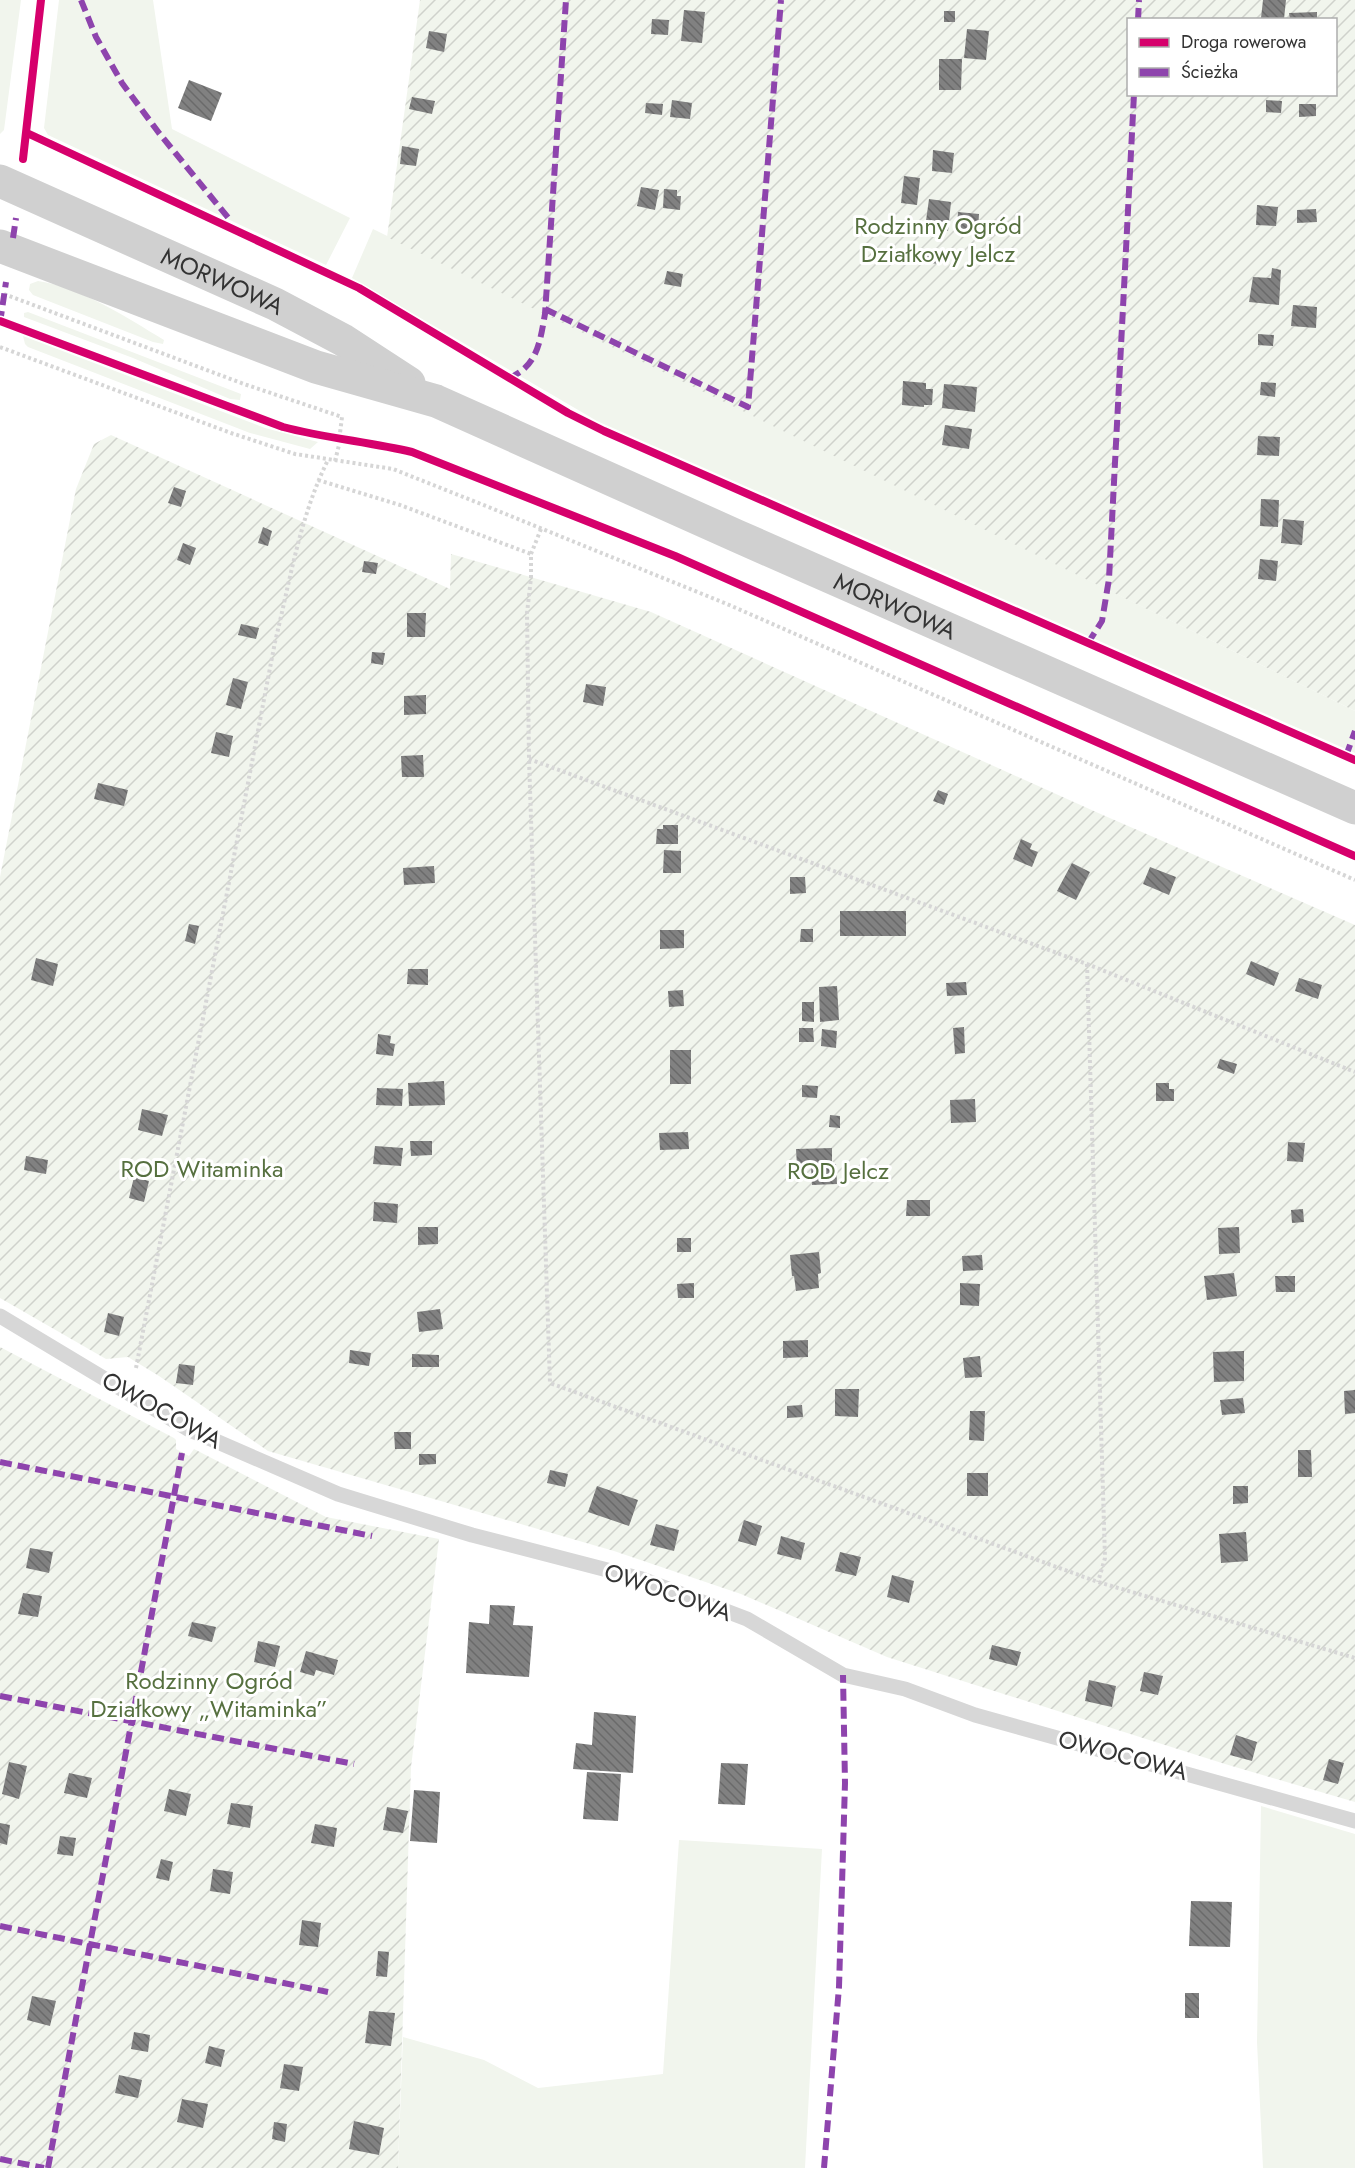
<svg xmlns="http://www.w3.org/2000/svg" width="1355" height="2168" font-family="Jost,sans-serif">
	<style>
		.grass { fill: #f1f5ed }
		.garden { fill: url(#garden-furrows); fill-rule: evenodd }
		.building { fill: url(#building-back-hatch) }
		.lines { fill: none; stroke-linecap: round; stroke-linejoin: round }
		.path { stroke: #d6d6d6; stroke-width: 4; stroke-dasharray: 3 3; stroke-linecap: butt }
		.lane { stroke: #d7d7d7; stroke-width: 15 }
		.secondary { stroke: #d0d0d0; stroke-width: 33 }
		.quiet { stroke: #8e44ad; stroke-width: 6; stroke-dasharray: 12 6; stroke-linecap: butt }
		.cycleway-casing { stroke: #fff; stroke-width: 11 }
		.cycleway { stroke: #d6006c; stroke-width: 8 }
		.labels { text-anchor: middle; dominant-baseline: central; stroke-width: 6; stroke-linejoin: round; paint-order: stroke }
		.park-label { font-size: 24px; fill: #56703f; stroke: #fff }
		.street-label { font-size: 24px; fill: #333; stroke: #fff }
	</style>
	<defs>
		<pattern id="garden-furrows" width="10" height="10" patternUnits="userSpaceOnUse" patternTransform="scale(1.5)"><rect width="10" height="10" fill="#f1f5ed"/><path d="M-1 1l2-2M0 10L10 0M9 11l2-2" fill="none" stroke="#cfd2cc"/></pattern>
		<pattern id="building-back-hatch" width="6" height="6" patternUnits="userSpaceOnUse" patternTransform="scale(1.5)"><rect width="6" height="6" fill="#818181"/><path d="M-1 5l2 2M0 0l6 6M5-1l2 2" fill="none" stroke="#6a6a6a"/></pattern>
	</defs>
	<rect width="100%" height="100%" fill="#fff"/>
	<path class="grass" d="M0 0H21L4 130 0 134Z
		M59 0H153L172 129 350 218 326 265 48 135 44 128Z
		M373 229 1355 711V753L597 421 352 278Z
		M38 281C82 288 126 317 164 340L163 344 153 342 33 295 29 290 30 284Z
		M28 312 241 394 240 400 230 399 133 358 24 317V313Z
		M23 336 265 428 318 442 310 449 250 433 28 347 25 344Z
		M1261 1806 1355 1834V2168H1263L1257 2042Z
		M679 1840 822 1849 805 2168H398L403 2037 484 2060 538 2088 663 2074Z"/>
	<path class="garden" d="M420 0H1355V711L387 237ZM1128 20H1336V94H1128Z
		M111 435 450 589 451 554 651 612 1096 812 1355 925V1802L1225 1764 887 1657 741 1594 614 1551 268 1451 159 1376 128 1357 106 1359 0 1298V877L76 489 94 444Z
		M0 1347 174 1438 176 1440V1449L189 1456 194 1449 326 1517 439 1539 411 1767 398 2168H0Z"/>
	<path class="building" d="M1263 0H1286L1284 19 1261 18Z
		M684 10 705 12 702 43 681 41Z
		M944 11H955V22H944Z
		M1317 12V20H1290L1289 13Z
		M652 19 669 20 668 35 651 34Z
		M967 29 989 31 986 60 964 58Z
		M429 31 447 34 444 52 426 48Z
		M939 59H962L961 90H939Z
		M189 80 222 93 211 121 178 108Z
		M412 97 435 101 432 114 409 109Z
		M672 100 692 103 690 119 670 117Z
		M1266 100 1282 101 1281 113 1266 112Z
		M646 103 663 104 662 115 645 113Z
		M1299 104H1316V116L1299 117Z
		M402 146 419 149 416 166 400 164Z
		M933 150 954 153 952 173 932 171Z
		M904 176 920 178 917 205 901 203Z
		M641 187 659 190 655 210 637 206Z
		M664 189 677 190V196H681L680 210 663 208Z
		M929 199 951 202 948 231 925 228Z
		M1257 205 1278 207 1276 226 1256 225Z
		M1316 209 1317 222 1297 223V210Z
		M958 212 979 214 978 231 957 229Z
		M922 250 941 252 939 264 921 262Z
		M1272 268 1281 270 1279 305 1249 302 1253 277 1271 278Z
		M667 271 683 274 681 287 664 284Z
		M1293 305 1317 307 1316 328 1291 326Z
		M1258 334 1274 335 1273 346 1258 345Z
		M903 381 926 383V389H933L932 405H924V407L902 405Z
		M1261 382 1276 383 1275 397 1260 395Z
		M944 384 977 387 975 412 942 408Z
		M945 425 972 429 969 449 942 445Z
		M1258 436 1280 437 1279 456 1257 455Z
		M174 487 186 491 181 507 168 503Z
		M1261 499 1279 500 1278 527 1260 526Z
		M1283 519 1304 521 1302 545 1281 543Z
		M263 527 272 531 268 546 258 543Z
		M183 543 196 548 190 565 177 560Z
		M1260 559 1278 561 1276 581 1258 579Z
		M364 561 378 563 376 574 362 572Z
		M407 613H426L425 637H407Z
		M241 624 259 628 256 639 238 635Z
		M372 652 385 653 383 665 371 663Z
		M233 678 248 682 241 709 226 705Z
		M586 684 606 687 603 706 583 702Z
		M426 695V714L404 715V696Z
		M216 732 233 736 229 757 211 753Z
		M423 755 424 777H402L401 756Z
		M98 783 128 790 124 806 94 799Z
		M938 790 948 794 944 805 933 801Z
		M663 825H678V844H656L657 829H663Z
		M1021 839 1032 844 1030 849 1038 852 1032 867 1013 859Z
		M664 850 681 851V873H663Z
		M1072 863 1090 872 1076 900 1057 891Z
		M434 866 435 883 404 885 403 868Z
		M1150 867 1176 877 1169 895 1143 884Z
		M790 877H805L806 893 790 894Z
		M840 911H906V936H840Z
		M189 924 199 926 195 944 185 941Z
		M801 929H813V942H800Z
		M660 930H684V948L660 949Z
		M36 958 58 964 53 986 31 980Z
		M1251 961 1279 973 1274 986 1246 974Z
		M408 969H428V985L407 984Z
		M1299 978 1322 985 1318 999 1295 991Z
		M966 982 967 995 947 996 946 983Z
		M837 986 839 1020 820 1022 819 987Z
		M683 990 684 1006 669 1007 668 991Z
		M802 1002H814V1022L802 1021Z
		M964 1027 965 1053 955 1054 953 1028Z
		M799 1028H813L814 1042H799Z
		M822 1029 837 1031 836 1048 821 1046Z
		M378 1034 391 1036 390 1043 395 1044 393 1056 376 1054Z
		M670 1050H691V1084H670Z
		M1220 1059 1237 1064 1234 1074 1217 1068Z
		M444 1081 445 1105 409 1106 408 1083Z
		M1156 1083H1169V1089H1174V1101H1156Z
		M802 1085 818 1086 817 1098 802 1097Z
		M377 1088 403 1089 402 1106 376 1105Z
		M975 1099 976 1122 951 1123 950 1100Z
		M142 1109 168 1115 162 1136 138 1130Z
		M830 1115 840 1116V1128L829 1127Z
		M688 1132 689 1149 660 1150 659 1133Z
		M410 1141H432V1155L411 1156Z
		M1288 1142 1305 1143 1303 1162 1287 1161Z
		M375 1146 403 1148 401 1166 373 1164Z
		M832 1148V1164H836L837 1184 812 1185 811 1166H797L796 1149Z
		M26 1156 48 1160 46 1174 24 1170Z
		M134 1177 149 1181 144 1202 129 1198Z
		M907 1200H930V1216H906Z
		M374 1202 398 1204 397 1223 373 1221Z
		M1303 1209 1304 1222 1292 1223 1291 1210Z
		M418 1227H438V1244L418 1245Z
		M1239 1227 1240 1253 1219 1254 1218 1228Z
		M677 1238H691V1252H677Z
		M819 1252 821 1273 818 1274 819 1288 796 1291 794 1276H792L790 1255Z
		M982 1255 983 1270 963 1271 962 1256Z
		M1234 1273 1237 1296 1207 1300 1204 1276Z
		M1275 1276H1295V1292H1276Z
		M694 1283V1298H678L677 1284Z
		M960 1283 980 1284 979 1306 960 1305Z
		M440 1309 443 1329 419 1332 417 1312Z
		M108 1313 124 1317 119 1336 104 1332Z
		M808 1340V1357L783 1358V1341Z
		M350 1350 371 1353 369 1366 349 1363Z
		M1244 1351V1381L1214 1382 1213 1352Z
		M412 1354 439 1355V1367H412Z
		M980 1356 982 1377 965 1378 963 1358Z
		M179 1364 195 1366 193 1385 176 1383Z
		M835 1389H859L858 1417 835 1416Z
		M1355 1390V1413L1345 1414 1344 1391Z
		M1243 1398 1245 1413 1222 1415 1220 1400Z
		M802 1405 803 1417 787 1418V1406Z
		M970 1411H985L984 1441 969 1440Z
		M394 1432H411V1449H395Z
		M1298 1450H1311L1312 1477H1298Z
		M419 1454H436V1464L419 1465Z
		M550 1470 568 1474 565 1487 547 1483Z
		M967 1473H988V1496H967Z
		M597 1486 638 1500 629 1526 588 1512Z
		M1233 1486H1248V1503L1233 1504Z
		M744 1520 762 1526 756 1546 738 1541Z
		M656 1524 679 1530 674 1551 650 1545Z
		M1246 1532 1248 1561 1221 1563 1219 1534Z
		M781 1536 805 1543 801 1560 777 1554Z
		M30 1548 53 1552 49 1573 26 1568Z
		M840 1552 861 1557 856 1576 835 1571Z
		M892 1575 914 1581 909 1603 887 1597Z
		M23 1593 42 1596 38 1617 18 1614Z
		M490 1605 515 1606 513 1625 533 1626 529 1677 466 1673 469 1622 489 1624Z
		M192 1622 216 1627 212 1642 188 1636Z
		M258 1641 280 1646 275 1667 254 1662Z
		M992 1645 1021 1652 1017 1666 989 1659Z
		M306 1651 338 1660 334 1675 316 1670 314 1676 300 1672Z
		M1144 1672 1163 1676 1158 1695 1140 1691Z
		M1089 1680 1116 1686 1112 1707 1085 1701Z
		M594 1712 636 1716 633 1773 573 1769 576 1743 592 1745Z
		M1236 1735 1257 1742 1252 1761 1230 1755Z
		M1329 1759 1344 1763 1338 1784 1323 1780Z
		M9 1762 27 1766 19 1799 2 1794Z
		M721 1763 748 1764 745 1805 718 1804Z
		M587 1772 621 1774 618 1821 583 1819Z
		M69 1773 92 1778 87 1798 64 1793Z
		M169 1789 191 1794 186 1816 164 1811Z
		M414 1790 440 1792 437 1843 410 1841Z
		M231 1803 253 1806 250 1828 227 1824Z
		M387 1807 408 1811 403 1833 383 1830Z
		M0 1823 10 1825 7 1845 0 1843Z
		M315 1824 337 1828 334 1847 311 1843Z
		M60 1836 76 1838 73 1856 57 1854Z
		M161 1859 173 1862 169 1881 156 1878Z
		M213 1869 233 1872 230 1894 210 1891Z
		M1191 1901 1232 1902 1230 1947 1189 1946Z
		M302 1920 321 1923 318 1947 299 1945Z
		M378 1951 389 1952 387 1977 376 1976Z
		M1185 1993H1199V2018H1185Z
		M32 1996 56 2001 50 2026 27 2020Z
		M369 2011 395 2013 391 2046 365 2043Z
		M134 2032 150 2035 148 2052 131 2049Z
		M209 2046 225 2050 221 2067 205 2063Z
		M284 2064 303 2067 299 2091 280 2088Z
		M119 2075 142 2080 138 2098 115 2093Z
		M182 2099 208 2104 203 2128 177 2122Z
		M354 2121 384 2128 379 2155 349 2149Z
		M274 2122 287 2124 285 2142 272 2139Z"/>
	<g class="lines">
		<path class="path" d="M4 294 244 384 342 417 340 433
			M0 347 231 433 295 454 393 469 486 506 727 604 1355 880
			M335 461 339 445
			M318 480 400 505 531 554
			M541 529 531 554V578L527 613 529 759 550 1383 1098 1582 1355 1658
			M529 759 1087 964 1355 1072
			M1087 964 1105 1558 1098 1582
			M136 1368 275 642C290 581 300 516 328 460"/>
		<path class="lane" d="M0 1316 188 1429 338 1494 472 1535 642 1579 747 1619 843 1675 905 1689 975 1715 1355 1821"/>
		<g class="secondary">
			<path id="s1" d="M0 181 275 304 343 340 409 383"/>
			<path id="s2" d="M0 246 316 367 436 401 737 536 1355 808"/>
		</g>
		<path class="quiet" d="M81 0 96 37 122 83 159 133 230 220 227 226
			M1138 20 1139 0
			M13 238 16 218
			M545 309 748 407 781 0
			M0 323 6 282
			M509 378C538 366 540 341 545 314L566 0
			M1088 643 1102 621 1109 579 1134 94
			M1346 756 1355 731
			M0 1462 372 1536
			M0 1696 354 1764
			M0 1926 328 1992
			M0 2159 44 2168
			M48 2168 182 1453
			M824 2168 839 1987 845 1783 843 1675"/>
		<defs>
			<path id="cycleway" d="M27 133 359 288 568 413 604 431 1355 760
				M23 159 41 0
				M0 321 283 427C325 438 369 442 412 452L675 556 1355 856"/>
		</defs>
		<use href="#cycleway" class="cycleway-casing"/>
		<use href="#cycleway" class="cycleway"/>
	</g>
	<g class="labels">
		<g class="park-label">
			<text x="938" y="225">Rodzinny Ogród<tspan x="938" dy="28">Działkowy Jelcz</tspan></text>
			<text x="202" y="1168">ROD Witaminka</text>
			<text x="838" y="1170">ROD Jelcz</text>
			<text x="209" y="1680">Rodzinny Ogród<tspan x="209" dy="28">Działkowy „Witaminka”</tspan></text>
		</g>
		<g class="street-label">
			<text stroke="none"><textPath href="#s1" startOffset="244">MORWOWA</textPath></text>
			<text stroke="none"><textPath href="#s2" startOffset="966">MORWOWA</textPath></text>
			<text transform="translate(162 1410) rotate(29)">OWOCOWA</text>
			<text transform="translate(668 1592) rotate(19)">OWOCOWA</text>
			<text transform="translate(1123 1755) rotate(15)">OWOCOWA</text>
		</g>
	</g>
	<rect x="1127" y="18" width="210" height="78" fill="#ffffff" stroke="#adadad" stroke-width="1.5"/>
	<rect x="1139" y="38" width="30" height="9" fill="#d6006c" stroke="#adadad" stroke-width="1.5"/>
	<text x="1181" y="48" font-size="18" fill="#333333">Droga rowerowa</text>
	<rect x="1139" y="68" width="30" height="9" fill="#8e44ad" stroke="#adadad" stroke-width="1.5"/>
	<text x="1181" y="78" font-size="18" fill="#333333">Ścieżka</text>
</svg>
